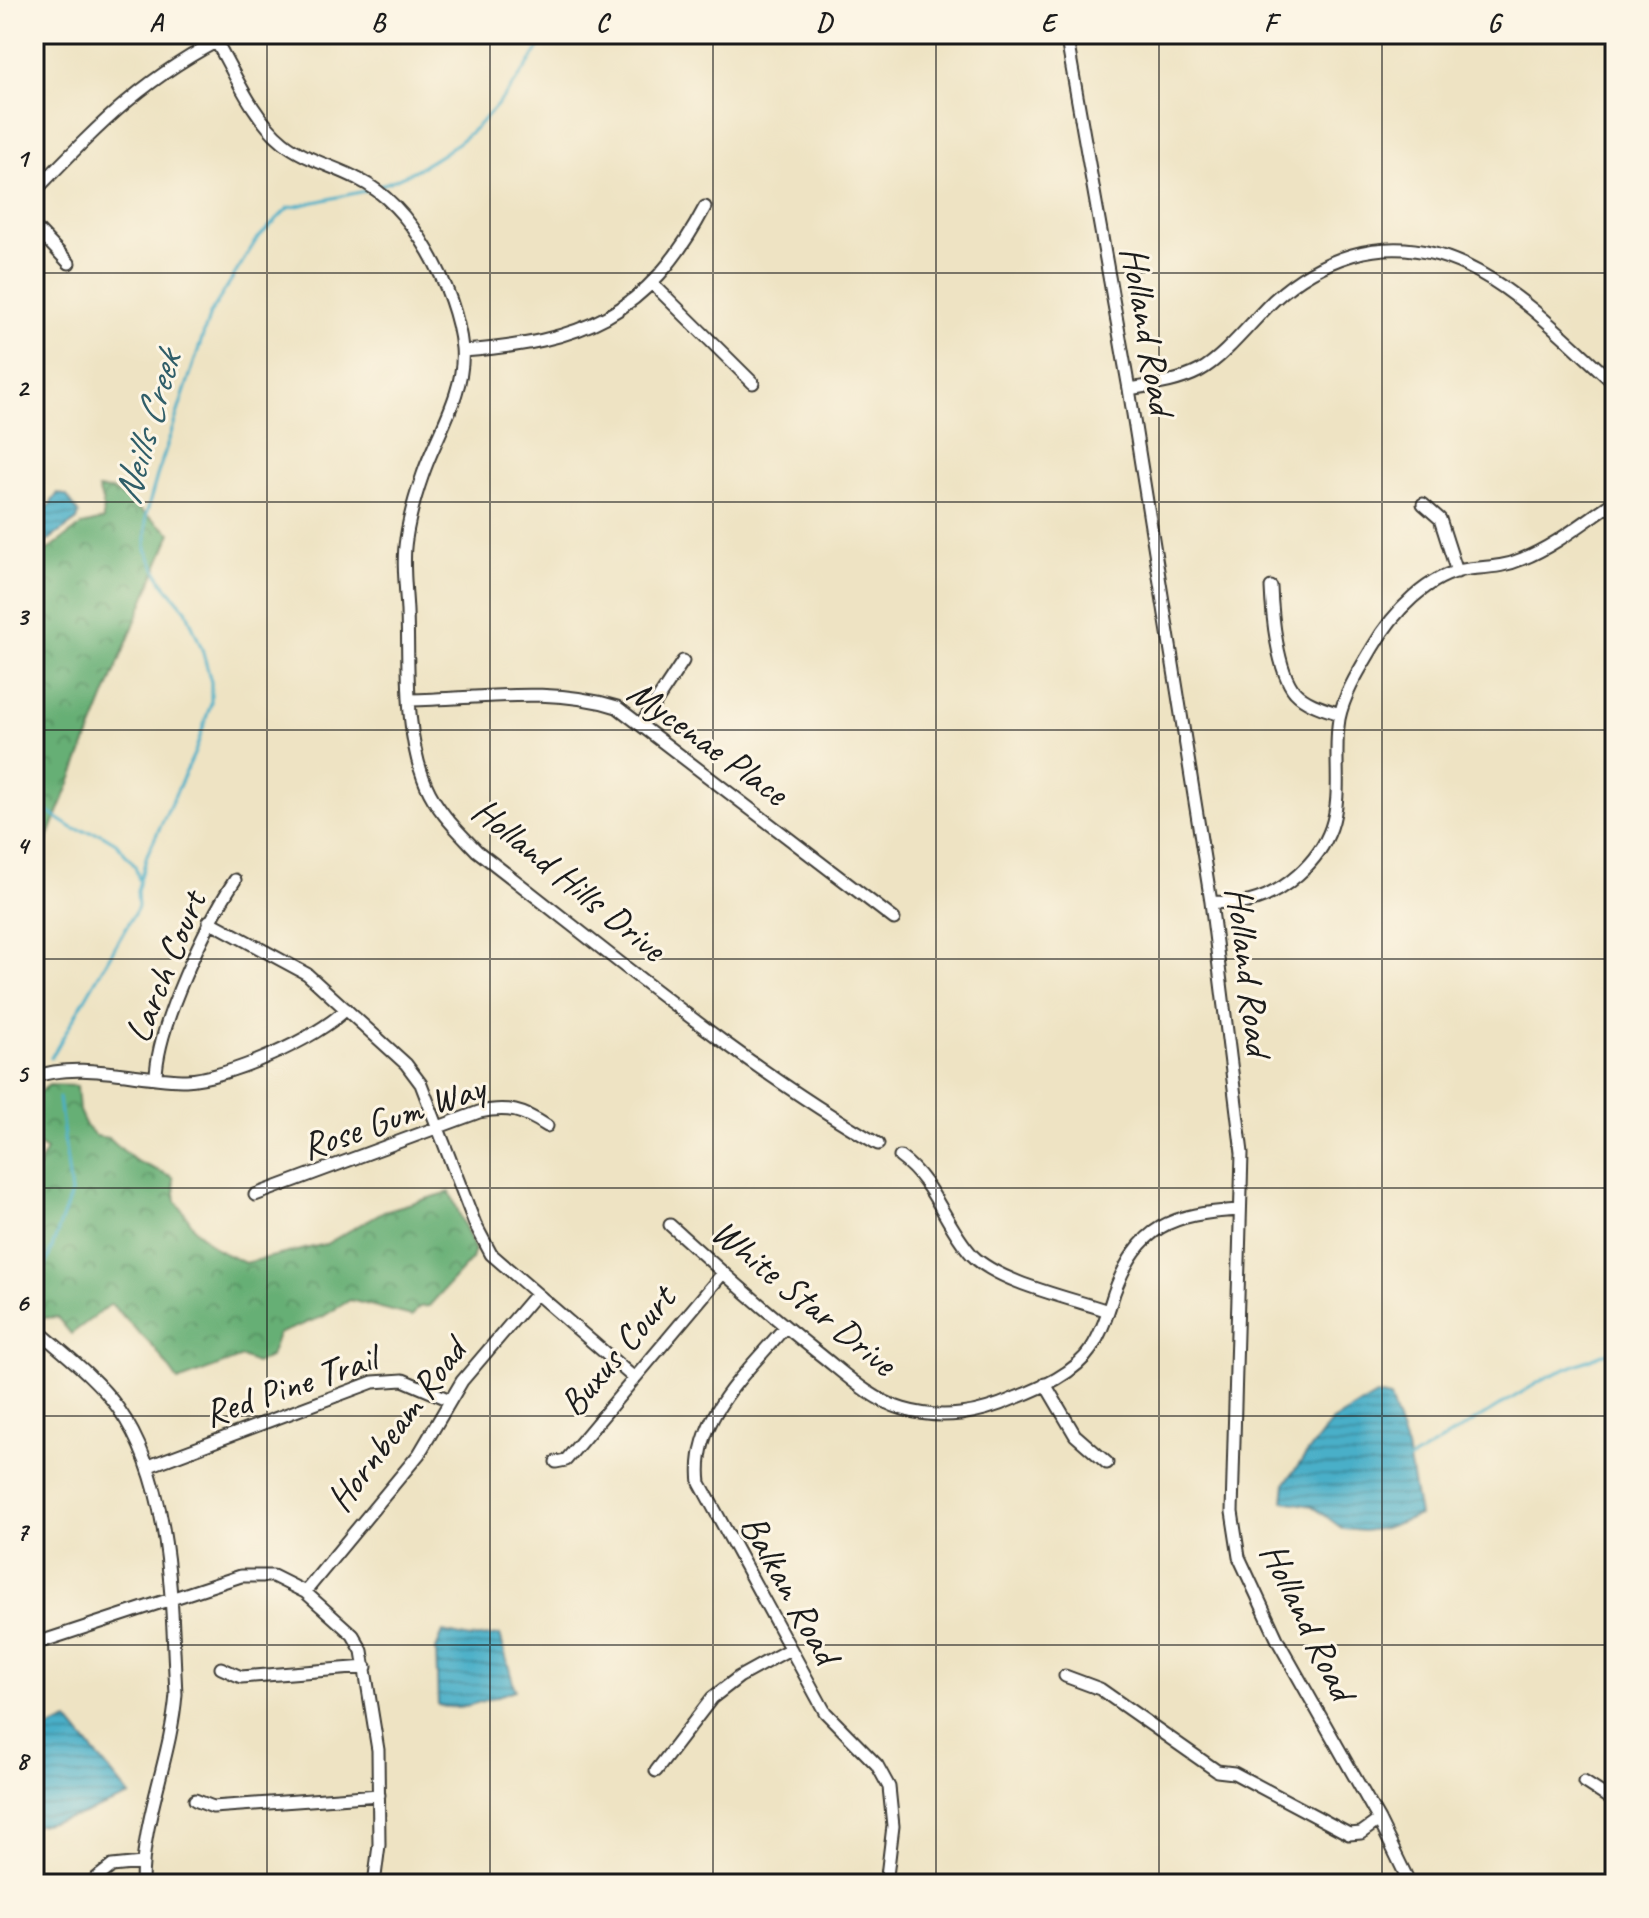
<svg xmlns="http://www.w3.org/2000/svg" width="1649" height="1918" font-family="Caveat,sans-serif">
	<style>
		.forest { fill: url(#forest-crowns); stroke: #416648; stroke-width: 2 }
		.water { fill: url(#water-rules); stroke: #326672; stroke-width: 2 }
		.lines { fill: none; stroke-linecap: round; stroke-linejoin: round }
		.stream { stroke: #49afc8; stroke-width: 3 }
		.minor-casing { stroke: #3c3a35; stroke-width: 15 }
		.minor { stroke: #fff; stroke-width: 11 }
		.grid { fill: none; stroke: #1c1c1c; stroke-width: 2; stroke-opacity: 0.55 }
		.labels { text-anchor: middle; dominant-baseline: central; stroke-width: 6; stroke-linejoin: round; paint-order: stroke }
		.street-label { font-size: 38px; fill: #1c1c1c; stroke: #fcf5e5 }
		.water-label { font-size: 40px; font-style: italic; fill: #305e69; stroke: #fcf5e5 }
		.neatline { fill: none; stroke: #1c1c1c; stroke-width: 3 }
		.grid-label { font-size: 26px; text-anchor: middle; font-weight: bold; fill: #1c1c1c }
	</style>
	<defs>
		<pattern id="forest-crowns" width="20" height="18" patternUnits="userSpaceOnUse" patternTransform="scale(2)"><rect width="20" height="18" fill="#66af75"/><path d="M2 6a3 3 0 1 1 6 0M12 15a3 3 0 1 1 6 0" fill="none" stroke="#538e5f"/></pattern>
		<pattern id="water-rules" width="6" height="5" patternUnits="userSpaceOnUse" patternTransform="scale(2)"><rect width="6" height="5" fill="#49afc8"/><path d="M0 2.5h6" fill="none" stroke="#3c8ea2"/></pattern>
	</defs>
	<rect width="100%" height="100%" fill="#fcf5e5"/>
	<filter id="ink" filterUnits="userSpaceOnUse"><feTurbulence type="fractalNoise" baseFrequency=".0125" numOctaves="2"/><feDisplacementMap in="SourceGraphic" scale="16" xChannelSelector="R" yChannelSelector="G"/><feConvolveMatrix kernelMatrix="1 2 1 2 8 2 1 2 1" color-interpolation-filters="sRGB"/></filter>
	<filter id="wash" filterUnits="userSpaceOnUse"><feTurbulence type="fractalNoise" baseFrequency=".006" numOctaves="4" result="noise"/><feDisplacementMap in="SourceGraphic" scale="32" xChannelSelector="R" yChannelSelector="G"/><feGaussianBlur stdDeviation="1.8" result="paint"/><feColorMatrix in="noise" values="0 0 0 0 0 0 0 0 0 0 0 0 0 0 0 0 0 1.4 0 .05"/><feComposite in="paint" operator="in"/></filter>
	<g filter="url(#wash)">
		<rect width="100%" height="100%" fill="#eee3c3"/>
		<path class="forest" d="M98 489 112 490 171 533 45 845 40 851H34V560L82 525 103 520V503Z
			M49 1085 77 1086 79 1111 86 1126 96 1136 108 1138 136 1161 173 1177 176 1201 196 1230 217 1250 245 1263 326 1244 384 1211 450 1192 475 1250 472 1259 429 1306 419 1307 412 1316 350 1300 322 1317 278 1334 270 1357 256 1363 242 1357 178 1381 155 1349 111 1304 71 1334 57 1317 43 1318 34 1309V1178L46 1150 34 1143V1096Z"/>
		<path class="water" d="M58 493 67 496 79 514 77 520 34 550 38 521Z
			M1376 1395 1390 1398 1407 1449 1419 1515 1384 1528 1364 1531 1343 1529 1312 1506 1283 1501 1285 1483 1331 1422Z
			M443 1632 470 1638 500 1635 515 1690C493 1697 461 1713 438 1705L436 1649Z
			M68 1720 130 1796 78 1816 34 1826V1735Z"/>
		<g class="lines">
			<path class="stream" d="M376 187C457 158 504 108 547 34
				M34 803 74 829 101 834 116 843 135 866 139 880
				M51 1058 138 907 137 891 147 855 195 752 211 703V682L202 649 186 610 162 582 146 549V515L157 476 210 314 257 239 288 208 369 190
				M34 1298 71 1194 59 1098
				M1405 1463 1549 1376 1615 1349"/>
		</g>
	</g>
	<g filter="url(#ink)">
		<g class="lines">
			<defs>
				<path id="minor" d="M1066 34 1129 389 1211 902 1242 1153 1232 1512 1239 1557 1279 1643 1379 1820 1410 1884
					M216 41C235 74 253 118 283 142 305 160 334 166 358 179 413 206 456 289 462 348 466 392 436 435 423 474 416 494 409 518 406 539 402 562 406 588 407 611 409 667 404 733 426 785 437 811 458 831 477 851 609 952 735 1061 878 1144
					M34 192C100 124 144 77 231 34
					M34 226 69 263
					M653 284 753 383
					M463 351C581 342 647 317 705 207
					M1129 389C1153 385 1178 382 1199 371 1224 358 1253 320 1274 300 1297 279 1322 264 1352 255 1462 223 1541 319 1615 384
					M1423 504 1440 519 1457 572
					M1271 587C1272 614 1277 671 1295 692 1306 704 1325 709 1340 714
					M410 700C479 699 550 686 617 707L894 919
					M642 723 683 661
					M1211 902C1223 902 1236 904 1248 902 1283 894 1319 862 1331 828 1343 794 1333 754 1339 719 1344 694 1360 669 1373 647 1392 614 1428 574 1469 569 1488 567 1504 567 1522 559 1555 546 1585 521 1615 501
					M209 921 307 974 406 1064 421 1084 475 1224 491 1254 634 1378
					M34 1077C80 1060 138 1080 186 1080 226 1079 319 1038 346 1009
					M156 1077C157 1026 206 924 235 880
					M900 1157C935 1182 944 1224 972 1255 999 1283 1071 1298 1108 1311
					M255 1195 479 1112C508 1106 523 1110 547 1126
					M670 1225C720 1270 770 1315 822 1356 847 1376 872 1400 903 1409 943 1421 979 1414 1015 1398 1041 1388 1075 1373 1091 1349 1102 1332 1108 1312 1114 1293 1139 1225 1171 1214 1239 1210
					M34 1327C62 1352 96 1377 118 1408 173 1486 171 1601 176 1694 171 1758 142 1819 142 1884
					M785 1327C747 1373 692 1418 700 1483L825 1712 877 1765 889 1787 893 1826 886 1884
					M1045 1384 1075 1435 1107 1463
					M556 1462 566 1460 723 1273
					M149 1466 373 1382 403 1380 450 1400
					M305 1592 419 1454 462 1381 536 1294
					M34 1644 241 1576H273L305 1592 353 1635 362 1651 378 1750 379 1845 374 1884
					M221 1668 241 1677 366 1667
					M1065 1676 1100 1689 1217 1771 1234 1773 1349 1834 1361 1833 1379 1820
					M656 1771 712 1698 739 1677 788 1650
					M1584 1782 1615 1802
					M195 1800 213 1807 379 1795
					M89 1884 112 1866 142 1863"/>
			</defs>
			<use href="#minor" class="minor-casing"/>
			<use href="#minor" class="minor"/>
		</g>
	</g>
	<path class="grid" d="M267 34V1884M490 34V1884M713 34V1884M936 34V1884M1159 34V1884M1382 34V1884M34 273H1615M34 502H1615M34 730H1615M34 959H1615M34 1188H1615M34 1416H1615M34 1645H1615"/>
	<g class="labels">
		<g class="street-label">
			<text transform="translate(1148 330) rotate(80)">Holland Road</text>
			<text transform="translate(708 742) rotate(36)">Mycenae Place</text>
			<text transform="translate(569 879) rotate(39)">Holland Hills Drive</text>
			<text transform="translate(165 967) rotate(-68)">Larch Court</text>
			<text transform="translate(1249 971) rotate(83)">Holland Road</text>
			<text transform="translate(393 1117) rotate(-19)">Rose Gum Way</text>
			<text transform="translate(804 1297) rotate(39)">White Star Drive</text>
			<text transform="translate(617 1351) rotate(-50)">Buxus Court</text>
			<text transform="translate(290 1386) rotate(-19)">Red Pine Trail</text>
			<text transform="translate(396 1425) rotate(-53)">Hornbeam Road</text>
			<text transform="translate(790 1589) rotate(61)">Balkan Road</text>
			<text transform="translate(1308 1621) rotate(64)">Holland Road</text>
		</g>
		<g class="water-label">
			<text transform="translate(147 428) rotate(-74)">Neills Creek</text>
		</g>
	</g>
	<rect width="1649" height="1918" fill="none" stroke="#fcf5e5" stroke-width="88"/>
	<rect x="44" y="44" width="1561" height="1830" class="neatline"/>
	<g class="grid-label">
		<text x="156" y="31">A</text>
		<text x="378" y="31">B</text>
		<text x="602" y="31">C</text>
		<text x="824" y="31">D</text>
		<text x="1048" y="31">E</text>
		<text x="1270" y="31">F</text>
		<text x="1494" y="31">G</text>
		<text x="22" y="167">1</text>
		<text x="22" y="396">2</text>
		<text x="22" y="625">3</text>
		<text x="22" y="854">4</text>
		<text x="22" y="1082">5</text>
		<text x="22" y="1311">6</text>
		<text x="22" y="1540">7</text>
		<text x="22" y="1769">8</text>
	</g>
</svg>
